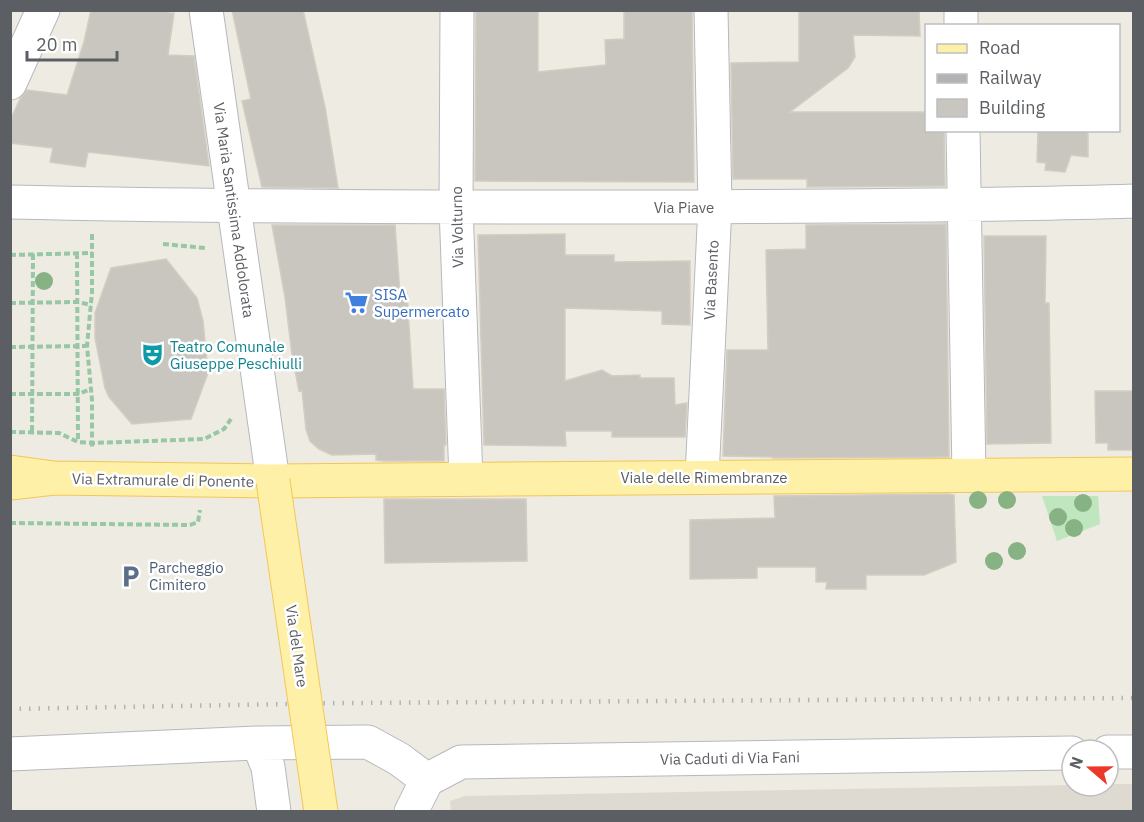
<svg xmlns="http://www.w3.org/2000/svg" width="1144" height="822" font-family="'IBM Plex Sans',sans-serif">
	<style>
		.education { fill: #dedad1 }
		.green { fill: #bfe6be }
		.building { fill: #c9c6c0; stroke: #d3cdc1; stroke-width: 1.5 }
		.lines { fill: none; stroke-linecap: round; stroke-linejoin: round }
		.minor-casing { stroke: #b5b9bd; stroke-width: 35 }
		.major-casing { stroke: #f4c656; stroke-width: 35 }
		.path { stroke: #97c7a4; stroke-width: 4; stroke-dasharray: 6 3; stroke-linecap: butt }
		.minor { stroke: #fff; stroke-width: 33 }
		.major { stroke: #fff0a7; stroke-width: 33 }
		.rail { stroke: #b2b3b4; stroke-width: 4.5; stroke-dasharray: 1.5 8; stroke-linecap: butt }
		.major-bridge-casing { stroke: #f4c656; stroke-width: 35; stroke-linecap: butt }
		.major-bridge { stroke: #fff0a7; stroke-width: 33 }
		.tree { fill: #87b284 }
		.labels { text-anchor: middle; dominant-baseline: central; stroke-width: 5; stroke-linejoin: round; paint-order: stroke }
		.street-label { font-size: 15px; fill: #5b5f64; stroke: #fff }
		.shop-label { font-size: 15px; fill: #366cbe; stroke: #fff; text-anchor: start }
		.culture-label { font-size: 15px; fill: #0d838f; stroke: #fff; text-anchor: start }
		.service-label { font-size: 15px; fill: #4e5e75; stroke: #fff; text-anchor: start }
	</style>
	<rect width="100%" height="100%" fill="#eeebe3"/>
	<path class="education" d="M1108 784H1133V811L451 812 450 801 465 796 1072 785 1108 786Z"/>
	<path class="green" d="M1042 496H1098L1100 524 1057 541Z"/>
	<path class="building" d="M91 10H169V13H174L168 55 194 56 209 166 88 152 85 167 50 162 53 148 10 143V121L20 99 27 90 67 95 84 42Z
		M232 10H303L325 107 338 188 262 187 242 101 251 99Z
		M476 10H538V72L606 65 605 40 624 39V10H692L694 182 475 181Z
		M799 10H919L920 36 853 35 855 57 848 68 790 112H927V130H944L945 186 807 187V179H733L731 63 799 62Z
		M1038 130H1088V157L1071 155 1065 172 1045 170 1046 163 1037 162Z
		M946 224 949 457 773 458V457L723 456 727 350H768L766 250 806 249V225Z
		M272 225H395L400 294 407 293 413 389H444L446 445H444V461H384L376 460V454L332 455 319 449 310 441 306 429 302 390 299 391 292 355 285 297Z
		M565 234V255H614V262L690 261V325L662 324V311L565 308V381L602 370 612 376 640 375V378H674L675 405 687 403 685 437H612V431H565L566 446 484 445 478 235Z
		M984 236H1046L1045 303H1049L1051 443 987 444Z
		M166 259 197 298 203 321 208 373 191 419 132 424 109 397 105 388 95 338V313L111 268Z
		M1095 391H1134V450H1108V443H1096Z
		M949 494 954 495 956 562 924 575H866V589H826L827 582H816V567H757V578L690 579V520L775 518 774 496Z
		M384 499H526L527 561 385 563Z"/>
	<g class="lines">
		<defs>
			<path id="minor" d="M206 10 273 481
				M457 10 456 207 466 479
				M961 10V26
				M10 83 43 10
				M963 130 969 475
				M10 202C231 207 451 207 671 207 825 206 979 206 1134 201
				M702 477 715 206 711 10
				M258 743 268 767 274 812
				M1108 752H1134
				M10 754 258 743 368 742 399 759 427 780
				M411 812 427 780 461 762 1072 753"/>
			<path id="major" d="M10 472 54 478 10 483
				M54 478 273 481 1134 474"/>
		</defs>
		<use href="#minor" class="minor-casing"/>
		<use href="#major" class="major-casing"/>
		<path class="path" d="M92 234V292L87 346 92 400V448
			M163 244 205 248
			M77 253 78 442
			M10 255 92 253
			M10 303 78 302 91 305
			M10 347 87 346
			M10 394H78L91 389
			M32 431 33 254
			M10 432 59 433 78 442 93 443 204 439 224 429 231 419
			M10 523 190 525 198 522 200 510"/>
		<use href="#minor" class="minor"/>
		<use href="#major" class="major"/>
		<path class="rail" d="M10 709 344 703 1134 698"/>
		<defs>
			<path id="major-bridge" d="M273 481 321 812"/>
		</defs>
		<use href="#major-bridge" class="major-bridge-casing"/>
		<use href="#major-bridge" class="major-bridge"/>
	</g>
	<g class="tree">
		<circle cx="44" cy="281" r="9"/>
		<circle cx="978" cy="500" r="9"/>
		<circle cx="1007" cy="500" r="9"/>
		<circle cx="1083" cy="503" r="9"/>
		<circle cx="1058" cy="517" r="9"/>
		<circle cx="1074" cy="528" r="9"/>
		<circle cx="1017" cy="551" r="9"/>
		<circle cx="994" cy="561" r="9"/>
	</g>
	<defs>
		<symbol id="supermarket-bare" viewBox="-9 -9 18 18"><path d="M-6-5.5h2.5l.6 2H6L4.5 2H-2.5L-4.4-4H-6ZM-1.5 3.2a1.3 1.3 0 1 0 .1 0ZM3 3.2a1.3 1.3 0 1 0 .1 0Z" fill="#3f7fe0" stroke="#fff" stroke-width="2.5" paint-order="stroke"/></symbol>
		<symbol id="theatre-bare" viewBox="-9 -9 18 18"><path d="M-5-5.5Q0-4 5-5.5V0Q5 5 0 6Q-5 5-5 0ZM-3.3-2.5H-1v1.5H-3.3ZM1-2.5H3.3v1.5H1ZM-2.8 1Q0 5.5 2.8 1Z" fill="#0f9aa8" stroke="#fff" stroke-width="2.5" paint-order="stroke"/></symbol>
		<symbol id="parking-bare" viewBox="-9 -9 18 18"><path d="M-3.5-5.5H1a3.5 3.5 0 0 1 0 7H-1V5.5H-3.5ZM-1-3.4V-.6H.8a1.4 1.4 0 0 0 0-2.8Z" fill="#5c6f8a" stroke="#fff" stroke-width="2.5" paint-order="stroke"/></symbol>
	</defs>
	<g fill-rule="evenodd">
		<use href="#supermarket-bare" x="340" y="286" width="33" height="33"/>
		<use href="#theatre-bare" x="136" y="338" width="33" height="33"/>
		<use href="#parking-bare" x="114" y="560" width="33" height="33"/>
	</g>
	<g class="labels">
		<g class="street-label">
			<text x="684" y="207">Via Piave</text>
			<text transform="translate(234 210) rotate(82)">Via Maria Santissima Addolorata</text>
			<text transform="translate(457 227) rotate(-91)">Via Volturno</text>
			<text transform="translate(711 280) rotate(-87)">Via Basento</text>
			<text x="704" y="477">Viale delle Rimembranze</text>
			<text transform="translate(163 480) rotate(1)">Via Extramurale di Ponente</text>
			<text transform="translate(297 646) rotate(82)">Via del Mare</text>
			<text transform="translate(730 758) rotate(-1)">Via Caduti di Via Fani</text>
		</g>
		<g class="shop-label">
			<text x="374" y="294">SISA<tspan x="374" dy="17">Supermercato</tspan></text>
		</g>
		<g class="culture-label">
			<text x="170" y="346">Teatro Comunale<tspan x="170" dy="17">Giuseppe Peschiulli</tspan></text>
		</g>
		<g class="service-label">
			<text x="149" y="567">Parcheggio<tspan x="149" dy="17">Cimitero</tspan></text>
		</g>
	</g>
	<rect width="1144" height="822" fill="none" stroke="#5b5f64" stroke-width="24"/>
	<rect x="925" y="24" width="195" height="108" fill="#ffffff" stroke="#bdbfc1" stroke-width="1.5"/>
	<rect x="937" y="44" width="30" height="9" fill="#fff0a7" stroke="#bdbfc1" stroke-width="1.5"/>
	<text x="979" y="54" font-size="18" fill="#5b5f64">Road</text>
	<rect x="937" y="74" width="30" height="9" fill="#b2b3b4" stroke="#bdbfc1" stroke-width="1.5"/>
	<text x="979" y="84" font-size="18" fill="#5b5f64">Railway</text>
	<rect x="937" y="99" width="30" height="18" fill="#c9c6c0" stroke="#bdbfc1" stroke-width="1.5"/>
	<text x="979" y="114" font-size="18" fill="#5b5f64">Building</text>
	<g transform="translate(1090 768) rotate(290)"><circle r="28" fill="#ffffff" stroke="#bdbfc1" stroke-width="1.5"/>
	<path d="M0-4.5L10 22L0 15L-10 22Z" fill="#ec382a"/>
	<text y="-9" font-size="16" font-weight="bold" text-anchor="middle" fill="#5b5f64">N</text>
	</g>
	<path d="M27 51v9h90v-9" fill="none" stroke="#5b5f64" stroke-width="3"/>
	<text x="36" y="51" font-size="18" fill="#5b5f64" stroke="#ffffff" stroke-width="4.5" paint-order="stroke">20 m</text>
</svg>
